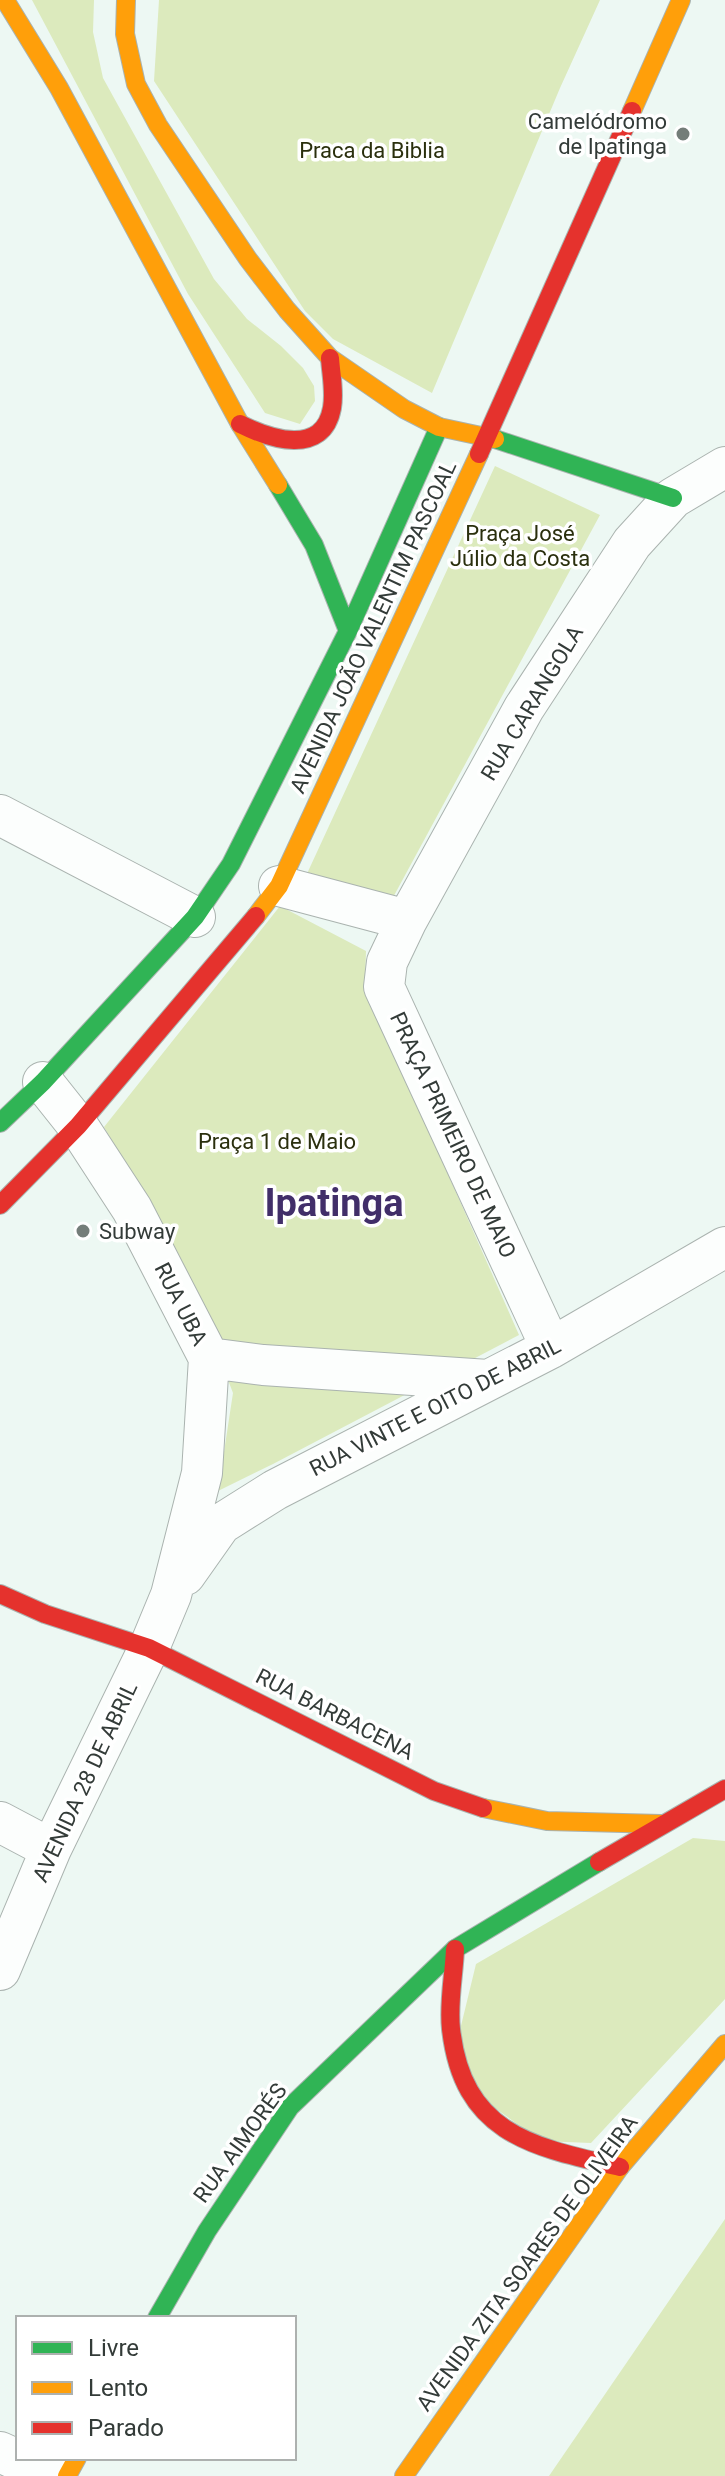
<svg xmlns="http://www.w3.org/2000/svg" width="725" height="2476" font-family="Roboto,sans-serif">
	<style>
		.green { fill: #dceabd }
		.lines { fill: none; stroke-linecap: round; stroke-linejoin: round }
		.street-casing { stroke: #aab3af; stroke-width: 42 }
		.fast-casing { stroke: #aab3af; stroke-width: 20 }
		.slow-casing { stroke: #aab3af; stroke-width: 20 }
		.jam-casing { stroke: #aab3af; stroke-width: 20 }
		.street { stroke: #fcfefd; stroke-width: 40 }
		.fast { stroke: #30b455; stroke-width: 18 }
		.slow { stroke: #ff9f0a; stroke-width: 18 }
		.jam { stroke: #e5322d; stroke-width: 18 }
		.poi-dot { fill: #747d79; stroke: #fff; stroke-width: 3 }
		.labels { text-anchor: middle; dominant-baseline: central; stroke-width: 7; stroke-linejoin: round; paint-order: stroke }
		.poi-label { font-size: 22px; fill: #333b38; stroke: #fff; text-anchor: end }
		.park-label { font-size: 22px; fill: #2a2f0d; stroke: #fff }
		.street-label { font-size: 22px; fill: #333b38; stroke: #fff }
		.town-label { font-size: 38px; font-weight: bold; fill: #412e69; stroke: #fff }
	</style>
	<rect width="100%" height="100%" fill="#edf8f3"/>
	<path class="green" d="M32 0H94L93 32 103 78 214 279 247 319 281 346 303 368 314 386 315 401 300 424 265 413 188 294Z
		M159 0H600L560 88 432 393 333 339 305 311 154 81Z
		M495 466 600 515 390 903 305 878Z
		M280 906 366 951 365 986 519 1335 273 1464 218 1491 233 1393 187 1273 104 1127Z
		M693 1838 725 1841V1999L591 2143 541 2141 471 2091 460 2030 476 1964Z
		M725 2219V2476H549Z"/>
	<g class="lines">
		<defs>
			<path id="street" d="M0 815 195 917
				M279 886 407 920
				M551 1348 384 987 387 962 407 920 524 708 632 543 673 498 725 467
				M209 1358 263 1365 488 1380
				M185 1575 221 1524 275 1490 551 1348 725 1247
				M0 1822 51 1849
				M0 1970 51 1849 149 1648 171 1595 202 1473 209 1358 132 1209 78 1126 43 1082
				M0 2452 52 2476"/>
			<path id="fast" d="M495 439 673 498
				M278 485 314 545 348 631
				M0 1123 43 1082 195 917 231 864 348 631 439 427
				M157 2318 207 2231 290 2107 455 1949 599 1862"/>
			<path id="slow" d="M5 0 59 88 240 424 278 485
				M126 0 125 34 136 84 158 125 248 259 287 310 330 358 404 409 439 427 495 439
				M632 111 681 0
				M256 916 279 886 479 454
				M483 1808 547 1821 661 1824
				M67 2476 77 2458
				M404 2476 620 2167 725 2044"/>
			<path id="jam" d="M240 424C270 439 323 457 332 408 335 392 331 374 330 358
				M479 454 632 111
				M0 1205 78 1126 256 916
				M0 1594 45 1614 149 1648 434 1791 483 1808
				M599 1862 725 1789
				M455 1949C454 1975 448 2003 451 2029 463 2134 532 2147 620 2167"/>
		</defs>
		<use href="#street" class="street-casing"/>
		<use href="#fast" class="fast-casing"/>
		<use href="#slow" class="slow-casing"/>
		<use href="#jam" class="jam-casing"/>
		<use href="#street" class="street"/>
		<use href="#fast" class="fast"/>
		<use href="#slow" class="slow"/>
		<use href="#jam" class="jam"/>
	</g>
	<g class="poi-dot">
		<circle cx="683" cy="134" r="8"/>
		<circle cx="83" cy="1231" r="8"/>
	</g>
	<g class="labels">
		<g class="poi-label">
			<text x="667" y="121">Camelódromo<tspan x="667" dy="25">de Ipatinga</tspan></text>
			<text x="99" y="1231" text-anchor="start">Subway</text>
		</g>
		<g class="park-label">
			<text x="372" y="150">Praca da Biblia</text>
			<text x="520" y="533">Praça José<tspan x="520" dy="25">Júlio da Costa</tspan></text>
			<text x="277" y="1141">Praça 1 de Maio</text>
		</g>
		<g class="street-label">
			<text transform="translate(373 627) rotate(-65)">AVENIDA JOÃO VALENTIM PASCOAL</text>
			<text transform="translate(532 703) rotate(-59)">RUA CARANGOLA</text>
			<text transform="translate(453 1135) rotate(65)">PRAÇA PRIMEIRO DE MAIO</text>
			<text transform="translate(181 1304) rotate(63)">RUA UBA</text>
			<text transform="translate(435 1407) rotate(-27)">RUA VINTE E OITO DE ABRIL</text>
			<text transform="translate(335 1714) rotate(27)">RUA BARBACENA</text>
			<text transform="translate(85 1782) rotate(-65)">AVENIDA 28 DE ABRIL</text>
			<text transform="translate(240 2143) rotate(-54)">RUA AIMORÉS</text>
			<text transform="translate(527 2263) rotate(-54)">AVENIDA ZITA SOARES DE OLIVEIRA</text>
		</g>
		<g class="town-label">
			<text x="334" y="1203">Ipatinga</text>
		</g>
	</g>
	<rect x="16" y="2316" width="280" height="144" fill="#ffffff" stroke="#adb1af" stroke-width="2"/>
	<rect x="32" y="2342" width="40" height="12" fill="#30b455" stroke="#adb1af" stroke-width="2"/>
	<text x="88" y="2356" font-size="24" fill="#333b38">Livre</text>
	<rect x="32" y="2382" width="40" height="12" fill="#ff9f0a" stroke="#adb1af" stroke-width="2"/>
	<text x="88" y="2396" font-size="24" fill="#333b38">Lento</text>
	<rect x="32" y="2422" width="40" height="12" fill="#e5322d" stroke="#adb1af" stroke-width="2"/>
	<text x="88" y="2436" font-size="24" fill="#333b38">Parado</text>
</svg>
